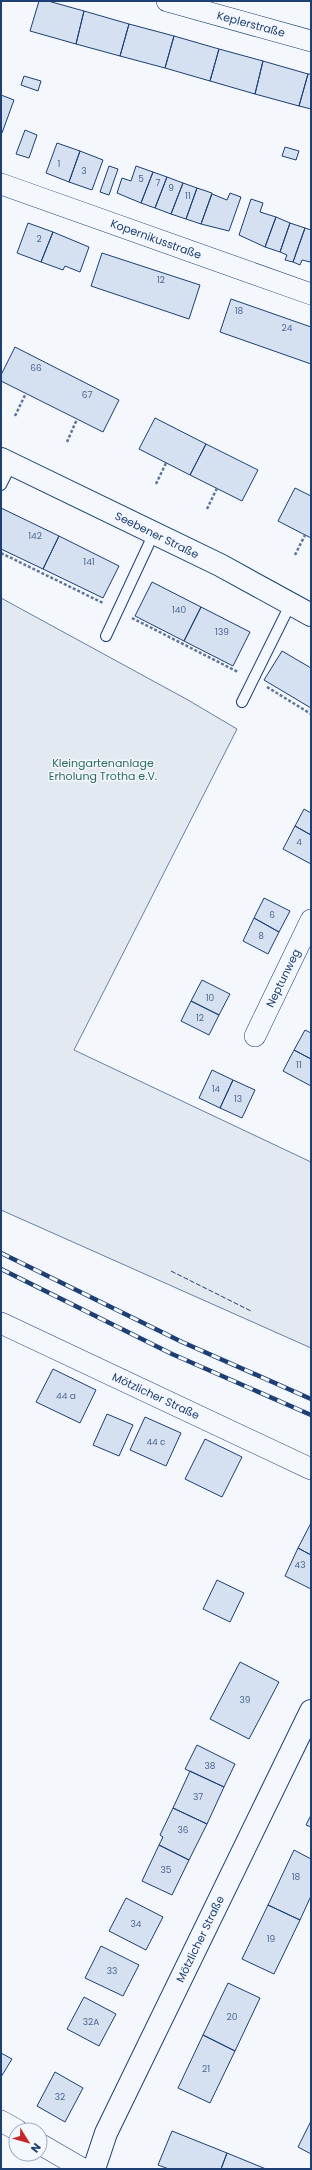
<svg xmlns="http://www.w3.org/2000/svg" width="312" height="2170" font-family="Poppins,sans-serif">
	<style>
		.green { fill: #e3e9f0; stroke: #687fa3 }
		.building { fill: #d5e0f0; stroke: #1d3f73 }
		.lines { fill: none; stroke-linecap: round; stroke-linejoin: round }
		.lane-casing { stroke: #1d3f73; stroke-width: 12 }
		.street-casing { stroke: #1d3f73; stroke-width: 22 }
		.secondary-casing { stroke: #1d3f73; stroke-width: 24 }
		.path { stroke: #5e769c; stroke-width: 2.5; stroke-dasharray: 3 2; stroke-linecap: butt }
		.lane { stroke: #f4f7fb; stroke-width: 10 }
		.street { stroke: #f4f7fb; stroke-width: 21 }
		.secondary { stroke: #f4f7fb; stroke-width: 22 }
		.rail-casing { stroke: #1d3f73; stroke-width: 4.5 }
		.rail { stroke: #f4f7fb; stroke-width: 3; stroke-dasharray: 9; stroke-linecap: butt }
		.fence { stroke: #1d3f73; stroke-width: 1; stroke-dasharray: 5 2; stroke-linecap: butt }
		.labels { text-anchor: middle; dominant-baseline: central; stroke-width: 3; stroke-linejoin: round; paint-order: stroke }
		.number-label { font-size: 9px; fill: #4b6792 }
		.street-label { font-size: 11px; fill: #1d3f73; stroke: #f4f7fb }
		.park-label { font-size: 11px; fill: #2c6c60; stroke: #f4f7fb }
	</style>
	<rect width="100%" height="100%" fill="#f4f7fb"/>
	<path class="green" d="M1 598 188 700 237 729 74 1050 311 1162V1348L1 1210Z"/>
	<path class="building" d="M39 1H48L84 11 76 44 30 31Z
		M84 11 129 24 120 56 76 44Z
		M129 24 174 36 165 68 120 56Z
		M174 36 219 49 210 81 165 68Z
		M219 49 263 61 255 94 210 81Z
		M263 61 308 74 299 106 255 94Z
		M308 74H311V109L299 106Z
		M24 76 41 81 38 91 21 85Z
		M1 95 14 100 2 133 1 132Z
		M25 130 37 135 29 158 16 154Z
		M57 143 80 151 69 182 46 173Z
		M285 147 299 151 296 160 282 156Z
		M80 151 103 160 92 190 69 182Z
		M109 166 118 169 109 195 100 192Z
		M136 166 153 172 141 203 117 193 122 178 131 181Z
		M153 172 167 177 155 208 141 203Z
		M167 177 183 183 171 214 155 208Z
		M183 183 197 188 186 219 171 214Z
		M197 188 212 193 201 224 186 219Z
		M230 193 241 197 229 231 201 224 212 194 227 200Z
		M251 199 263 203 260 212 276 217 265 247 239 235Z
		M276 217 290 223 280 252 265 247Z
		M28 223 53 232 41 262 17 253Z
		M290 223 305 228 293 262 285 260 287 255 280 252Z
		M305 228 311 230V259L310 262 302 260 300 265 293 262Z
		M53 232 89 247 80 272 65 266 63 270 41 262Z
		M102 253 200 285 189 319 91 286Z
		M231 299 311 327V364L220 332Z
		M15 347 119 400 103 432 1 381V375Z
		M155 418 206 444 190 475 139 449Z
		M206 444 258 470 242 501 190 475Z
		M295 488 311 496V538L278 521Z
		M1 508 59 536 43 569 1 549Z
		M59 536 119 566 103 598 43 569Z
		M152 582 201 607 184 641 135 616Z
		M201 607 250 632 233 666 184 641Z
		M282 651 311 668V708L264 680Z
		M304 809 311 813V835L295 826Z
		M295 826 311 835V864L283 849Z
		M264 898 290 911 279 932 254 918Z
		M254 918 279 932 268 954 243 941Z
		M202 980 230 994 219 1015 191 1001Z
		M191 1001 219 1015 209 1035 181 1021Z
		M305 1030 311 1033V1059L294 1050Z
		M294 1050 311 1059V1086L283 1071Z
		M212 1070 233 1080 220 1108 199 1098Z
		M233 1080 255 1090 242 1118 220 1108Z
		M53 1369 96 1390 80 1423 36 1402Z
		M107 1414 133 1425 119 1456 93 1445Z
		M145 1417 181 1433 166 1466 130 1450Z
		M205 1439 242 1457 222 1497 185 1479Z
		M311 1523V1555L298 1548Z
		M298 1548 311 1555V1589L285 1576Z
		M217 1580 244 1593 230 1622 203 1609Z
		M240 1662 279 1682 249 1739 210 1719Z
		M197 1745 235 1764 224 1787 185 1769Z
		M190 1771 224 1787 207 1824 173 1808Z
		M173 1808 207 1824 189 1860 159 1845 163 1837 160 1835Z
		M311 1815V1827L306 1825Z
		M159 1845 189 1860 172 1895 142 1881Z
		M294 1850 311 1859V1896L300 1920 268 1905Z
		M126 1898 163 1917 146 1950 109 1931Z
		M268 1905 300 1920 274 1974 242 1959Z
		M101 1946 139 1965 123 1996 85 1978Z
		M228 1983 260 1998 235 2051 203 2035Z
		M84 1997 116 2014 99 2046 67 2029Z
		M203 2035 235 2051 210 2103 178 2088Z
		M1 2053 12 2059 1 2077Z
		M55 2072 83 2088 65 2122 37 2106Z
		M311 2121V2154L298 2147Z
		M172 2131 227 2153 221 2169H169L158 2165Z
		M227 2153 266 2169H221Z"/>
	<g class="lines">
		<defs>
			<path id="lane" d="M1 485 11 465
				M106 636 154 533
				M242 702 291 603"/>
			<path id="street" d="M167 1 311 41
				M1 184 311 294
				M255 1036 311 920
				M1 1323 311 1469
				M1 2121 17 2130
				M40 2144 83 2169"/>
			<path id="secondary" d="M1 459 220 565 311 615
				M94 2169 106 2133 311 1711"/>
		</defs>
		<use href="#lane" class="lane-casing"/>
		<use href="#street" class="street-casing"/>
		<use href="#secondary" class="secondary-casing"/>
		<path class="path" d="M15 416 26 393
			M67 442 77 419
			M156 484 166 463
			M207 509 217 488
			M1 553 103 603
			M295 555 305 535
			M132 618 238 672
			M267 687 311 714"/>
		<use href="#lane" class="lane"/>
		<use href="#street" class="street"/>
		<use href="#secondary" class="secondary"/>
		<defs>
			<path id="rail" d="M1 1253 182 1342 311 1399
				M1 1269 172 1354 311 1415"/>
		</defs>
		<use href="#rail" class="rail-casing"/>
		<use href="#rail" class="rail"/>
		<path class="fence" d="M171 1271 251 1311"/>
	</g>
	<g class="labels">
		<g class="number-label">
			<text x="59" y="164">1</text>
			<text x="84" y="171">3</text>
			<text x="141" y="179">5</text>
			<text x="158" y="183">7</text>
			<text x="171" y="188">9</text>
			<text x="188" y="196">11</text>
			<text x="39" y="239">2</text>
			<text x="161" y="280">12</text>
			<text x="239" y="311">18</text>
			<text x="287" y="328">24</text>
			<text x="36" y="368">66</text>
			<text x="87" y="395">67</text>
			<text x="35" y="536">142</text>
			<text x="89" y="562">141</text>
			<text x="179" y="610">140</text>
			<text x="222" y="632">139</text>
			<text x="299" y="842">4</text>
			<text x="272" y="915">6</text>
			<text x="261" y="936">8</text>
			<text x="210" y="998">10</text>
			<text x="200" y="1018">12</text>
			<text x="299" y="1065">11</text>
			<text x="216" y="1089">14</text>
			<text x="238" y="1099">13</text>
			<text x="66" y="1396">44 a</text>
			<text x="156" y="1442">44 c</text>
			<text x="300" y="1565">43</text>
			<text x="245" y="1700">39</text>
			<text x="210" y="1766">38</text>
			<text x="198" y="1797">37</text>
			<text x="183" y="1830">36</text>
			<text x="166" y="1870">35</text>
			<text x="296" y="1877">18</text>
			<text x="136" y="1924">34</text>
			<text x="271" y="1939">19</text>
			<text x="112" y="1971">33</text>
			<text x="232" y="2017">20</text>
			<text x="91" y="2022">32A</text>
			<text x="206" y="2069">21</text>
			<text x="60" y="2097">32</text>
		</g>
		<g class="street-label">
			<text transform="translate(251 24) rotate(15)">Keplerstraße</text>
			<text transform="translate(156 239) rotate(20)">Kopernikusstraße</text>
			<text transform="translate(157 535) rotate(26)">Seebener Straße</text>
			<text transform="translate(283 978) rotate(-64)">Neptunweg</text>
			<text transform="translate(156 1396) rotate(25)">Mötzlicher Straße</text>
			<text transform="translate(200 1939) rotate(-64)">Mötzlicher Straße</text>
		</g>
		<g class="park-label">
			<text x="103" y="763">Kleingartenanlage<tspan x="103" dy="13">Erholung Trotha e.V.</tspan></text>
		</g>
	</g>
	<rect width="312" height="2170" fill="none" stroke="#1d3f73" stroke-width="4"/>
	<g transform="translate(28 2142) rotate(127)"><circle r="19" fill="#f4f7fb" stroke="#9eadc5"/>
	<path d="M0-3L7 15L0 10L-7 15Z" fill="#c62828"/>
	<text y="-6" font-size="11" font-weight="bold" text-anchor="middle" fill="#1d3f73">N</text>
	</g>
</svg>
